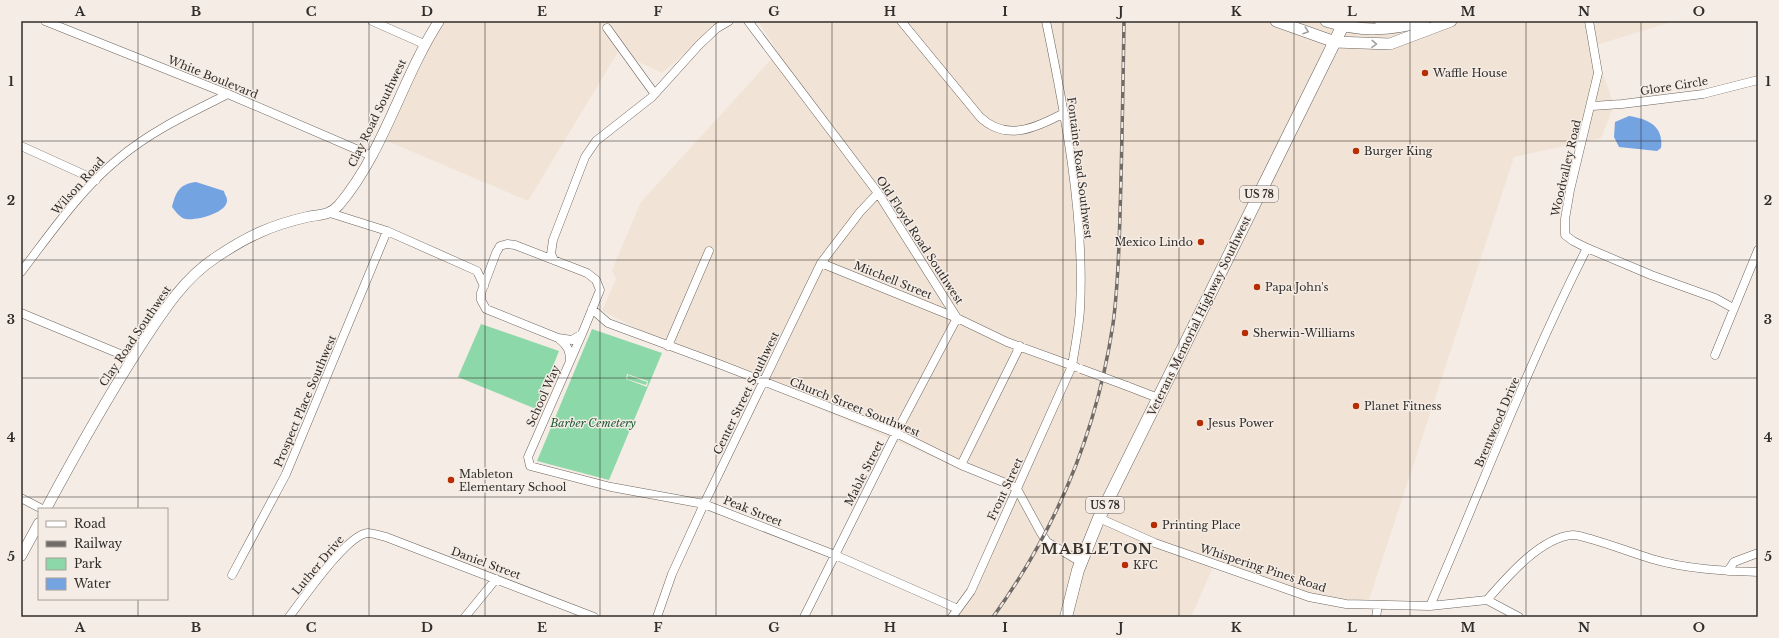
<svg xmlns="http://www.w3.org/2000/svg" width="1779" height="638" font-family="'Libre Baskerville',serif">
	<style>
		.built { fill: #f1e3d5 }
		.green { fill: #8dd8a9; fill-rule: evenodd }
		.water { fill: #74a3e2 }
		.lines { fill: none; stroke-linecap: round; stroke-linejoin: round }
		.minor-casing { stroke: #6c655f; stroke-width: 9 }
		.tertiary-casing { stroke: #6c655f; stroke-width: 11 }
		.secondary-casing { stroke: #6c655f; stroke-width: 12 }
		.primary-casing { stroke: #6c655f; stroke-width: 13 }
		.minor { stroke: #fff; stroke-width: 8 }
		.tertiary { stroke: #fff; stroke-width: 10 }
		.secondary { stroke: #fff; stroke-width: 11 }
		.primary { stroke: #fff; stroke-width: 12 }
		.rail-casing { stroke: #706b67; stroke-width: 3.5 }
		.rail { stroke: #f5ece5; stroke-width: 2; stroke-dasharray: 6; stroke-linecap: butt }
		.minor-bridge-casing { stroke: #6c655f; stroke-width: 9; stroke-linecap: butt }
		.minor-bridge { stroke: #fff; stroke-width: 8 }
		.oneway { stroke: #a2a09f }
		.grid { fill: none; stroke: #302d2a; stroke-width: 1; stroke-opacity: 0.55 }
		.poi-dot { fill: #b72d04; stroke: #f5ece5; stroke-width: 1.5 }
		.labels { text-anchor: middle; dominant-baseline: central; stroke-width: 3; stroke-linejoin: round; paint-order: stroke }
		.shield { fill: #f5ece5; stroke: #6b6662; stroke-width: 1 }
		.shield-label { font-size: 10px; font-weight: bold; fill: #302d2a }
		.poi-label { font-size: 11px; fill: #302d2a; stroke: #f5ece5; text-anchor: start }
		.street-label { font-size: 11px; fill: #302d2a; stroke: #f5ece5 }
		.park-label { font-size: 11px; font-style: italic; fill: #1c5635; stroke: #f5ece5 }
		.district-label { font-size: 15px; font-weight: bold; letter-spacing: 1px; fill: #39332d; stroke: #f5ece5 }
		.neatline { fill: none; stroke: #302d2a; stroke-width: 1.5 }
		.grid-label { font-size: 13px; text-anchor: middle; font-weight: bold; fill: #302d2a }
	</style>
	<rect width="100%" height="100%" fill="#f5ece5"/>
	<path class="built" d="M443 21H721L662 73 618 52 528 201 385 140 419 42Z
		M758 21H1674L1593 46 1614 105 1601 138 1514 157 1369 600 1314 598 1214 565 1191 617H952L984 563 1011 490 674 347 602 311 616 279 612 270 641 202 778 52Z"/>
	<path class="green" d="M481 324 559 351 536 409 458 377Z
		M592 329 662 353 609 480 537 461ZM627 374 648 381 647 387 626 379Z
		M628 375 647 382 646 385 627 379Z"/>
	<path class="water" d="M1629 116C1648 119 1664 126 1661 148L1657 151 1619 147 1614 137 1615 122Z
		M196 182 224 191C224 193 227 197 227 200 228 213 196 221 186 219 180 218 176 212 172 207 176 192 179 184 196 182Z"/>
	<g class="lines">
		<defs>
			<path id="minor" d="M45 21 228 94 372 156
				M372 21 424 44
				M748 21 878 193 957 318 1007 342 1076 367
				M901 21 980 117C1006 142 1036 128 1064 113
				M1589 21 1598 73 1570 190 1565 219V235L1573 241 1587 248 1651 275 1715 298 1733 308
				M607 28 654 93
				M1592 106 1622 104 1703 94 1758 80
				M21 146 96 180
				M330 213 387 231 477 271 484 286
				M507 244 515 245 587 273 596 280 600 290 582 334 572 340 558 338 486 309 481 300V293L496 253 500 246Z
				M554 260 551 254 553 240 585 157 596 141 652 97 699 45 717 28 729 21
				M21 272C51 233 80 190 118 159 151 131 190 113 228 94
				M592 309 608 323 719 364 896 433 961 465 1008 484 1017 489 1041 533 1047 542 1081 562
				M21 313 132 359
				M582 334 528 457 530 466 611 487 704 504 835 555 958 609
				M559 339C567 345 570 350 570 361
				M668 346 709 251
				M1715 355 1758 250
				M1127 386 1158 398
				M961 465 1020 346
				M21 498 42 509
				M1099 518 1155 543 1309 597 1346 604 1430 606 1487 600C1507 577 1541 537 1573 535 1579 535 1586 538 1591 539 1612 545 1632 553 1652 559 1686 569 1723 571 1758 572
				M1728 571 1734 562 1758 553
				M232 575 286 474 387 231
				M1487 600 1519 617
				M1430 606C1482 487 1528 364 1587 248
				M289 617C303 599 347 534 368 533 373 533 381 536 386 537L594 617
				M465 617 496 579
				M657 617 672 574 704 504 821 263 860 212 878 193
				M804 617 896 433 957 318 821 263
				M952 617 971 591 1072 366C1075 347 1079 328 1080 309 1085 215 1065 113 1046 21
				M1376 617 1378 605"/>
			<path id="tertiary" d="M46 509C76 453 107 398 141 345 162 313 183 279 215 258 246 237 271 225 307 217 321 214 329 216 339 205 385 150 401 80 439 21
				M21 556 39 523"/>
			<path id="secondary" d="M1276 21 1335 42 1390 44 1451 21
				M1326 21C1360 32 1390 31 1424 21"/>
			<path id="primary" d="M1381 21 1386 23 1413 24
				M1066 617 1078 570 1099 518 1345 21"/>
		</defs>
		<use href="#minor" class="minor-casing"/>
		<use href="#tertiary" class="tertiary-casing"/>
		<use href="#secondary" class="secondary-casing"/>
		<use href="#primary" class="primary-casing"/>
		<use href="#minor" class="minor"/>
		<use href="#tertiary" class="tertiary"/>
		<use href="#secondary" class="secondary"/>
		<use href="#primary" class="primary"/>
		<defs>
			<path id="rail" d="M993 617C1056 530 1097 431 1113 324 1118 288 1119 251 1120 215 1122 150 1123 86 1124 21"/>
		</defs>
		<use href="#rail" class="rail-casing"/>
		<use href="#rail" class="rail"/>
		<defs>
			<path id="minor-bridge" d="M1081 369 1127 386"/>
		</defs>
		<use href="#minor-bridge" class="minor-bridge-casing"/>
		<use href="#minor-bridge" class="minor-bridge"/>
	</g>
	<defs><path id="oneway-chevron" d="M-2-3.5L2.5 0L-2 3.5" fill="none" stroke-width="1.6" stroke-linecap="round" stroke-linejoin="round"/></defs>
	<g class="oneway">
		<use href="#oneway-chevron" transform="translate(1306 31) rotate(19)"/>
		<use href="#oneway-chevron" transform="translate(1374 44) rotate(3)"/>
	</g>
	<path class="grid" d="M138 21V509M253 21V617M369 21V617M485 21V617M600 21V617M716 21V617M832 21V617M947 21V617M1063 21V617M1179 21V617M1294 21V617M1410 21V617M1526 21V617M1641 21V617M21 141H1758M21 260H1758M21 378H1758M21 497H1758M138 599V617"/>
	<g class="poi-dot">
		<circle cx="1425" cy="73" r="4"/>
		<circle cx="1356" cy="151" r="4"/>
		<circle cx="1201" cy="242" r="4"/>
		<circle cx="1257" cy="287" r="4"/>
		<circle cx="1245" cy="333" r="4"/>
		<circle cx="1356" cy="406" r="4"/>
		<circle cx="1200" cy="423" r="4"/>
		<circle cx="451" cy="480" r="4"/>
		<circle cx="1154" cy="525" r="4"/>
		<circle cx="1125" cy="565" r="4"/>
	</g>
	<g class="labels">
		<g class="shield">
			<rect x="1240" y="186" width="38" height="16" rx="3"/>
			<rect x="1086" y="497" width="38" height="16" rx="3"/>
		</g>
		<g class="shield-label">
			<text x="1259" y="194">US 78</text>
			<text x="1105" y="505">US 78</text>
		</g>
		<g class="poi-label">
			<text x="1433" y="73">Waffle House</text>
			<text x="1364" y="151">Burger King</text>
			<text x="1193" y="242" text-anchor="end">Mexico Lindo</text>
			<text x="1265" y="287">Papa John's</text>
			<text x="1253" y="333">Sherwin-Williams</text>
			<text x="1364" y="406">Planet Fitness</text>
			<text x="1208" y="423">Jesus Power</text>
			<text x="459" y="474">Mableton<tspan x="459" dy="13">Elementary School</tspan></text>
			<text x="1162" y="525">Printing Place</text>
			<text x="1133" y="565">KFC</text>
		</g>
		<g class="street-label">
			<text transform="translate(213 77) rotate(22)">White Boulevard</text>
			<text transform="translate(1674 86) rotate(-9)">Glore Circle</text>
			<text transform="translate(377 113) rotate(-64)">Clay Road Southwest</text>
			<text transform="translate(1080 168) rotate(83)">Fontaine Road Southwest</text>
			<text transform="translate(1566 168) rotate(-77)">Woodvalley Road</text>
			<text transform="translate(78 186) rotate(-48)">Wilson Road</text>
			<text transform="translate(920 240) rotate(57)">Old Floyd Road Southwest</text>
			<text transform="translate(893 280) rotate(22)">Mitchell Street</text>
			<text transform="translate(1199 316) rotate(-64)">Veterans Memorial Highway Southwest</text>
			<text transform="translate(135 336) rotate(-56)">Clay Road Southwest</text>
			<text transform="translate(746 393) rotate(-64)">Center Street Southwest</text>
			<text transform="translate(543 396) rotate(-66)">School Way</text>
			<text transform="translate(305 401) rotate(-67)">Prospect Place Southwest</text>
			<text transform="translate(855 407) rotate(22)">Church Street Southwest</text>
			<text transform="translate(1497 422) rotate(-67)">Brentwood Drive</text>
			<text transform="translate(864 473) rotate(-63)">Mable Street</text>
			<text transform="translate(1005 489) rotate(-65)">Front Street</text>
			<text transform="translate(753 511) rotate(22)">Peak Street</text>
			<text transform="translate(486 563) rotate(20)">Daniel Street</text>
			<text transform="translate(318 565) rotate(-50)">Luther Drive</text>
			<text transform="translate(1263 568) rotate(18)">Whispering Pines Road</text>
		</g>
		<g class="park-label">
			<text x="593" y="423">Barber Cemetery</text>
		</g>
		<g class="district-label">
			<text x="1097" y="548">MABLETON</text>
		</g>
	</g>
	<rect width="1779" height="638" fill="none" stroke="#f5ece5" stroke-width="44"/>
	<rect x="38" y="508" width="130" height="92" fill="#f5ece5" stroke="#a6a09a"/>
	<rect x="46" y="521" width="20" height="6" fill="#ffffff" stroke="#a6a09a"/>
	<text x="74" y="528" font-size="12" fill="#302d2a">Road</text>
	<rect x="46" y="541" width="20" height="6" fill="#706b67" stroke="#a6a09a"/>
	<text x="74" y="548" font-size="12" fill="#302d2a">Railway</text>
	<rect x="46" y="558" width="20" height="12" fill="#8dd8a9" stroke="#a6a09a"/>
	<text x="74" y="568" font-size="12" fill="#302d2a">Park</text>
	<rect x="46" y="578" width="20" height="12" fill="#74a3e2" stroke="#a6a09a"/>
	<text x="74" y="588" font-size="12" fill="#302d2a">Water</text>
	<rect x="22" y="22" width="1735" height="594" class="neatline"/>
	<g class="grid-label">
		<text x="80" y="16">A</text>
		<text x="196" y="16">B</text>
		<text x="311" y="16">C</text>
		<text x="427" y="16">D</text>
		<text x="542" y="16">E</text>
		<text x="658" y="16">F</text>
		<text x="774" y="16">G</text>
		<text x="890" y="16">H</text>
		<text x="1005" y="16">I</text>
		<text x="1121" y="16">J</text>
		<text x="1236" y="16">K</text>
		<text x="1352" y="16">L</text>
		<text x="1468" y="16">M</text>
		<text x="1584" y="16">N</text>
		<text x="1699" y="16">O</text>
		<text x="11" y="86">1</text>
		<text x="1768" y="86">1</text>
		<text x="11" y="205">2</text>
		<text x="1768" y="205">2</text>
		<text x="11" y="324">3</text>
		<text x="1768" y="324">3</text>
		<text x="11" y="442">4</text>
		<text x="1768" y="442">4</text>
		<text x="11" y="561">5</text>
		<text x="1768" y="561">5</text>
		<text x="80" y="632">A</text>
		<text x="196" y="632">B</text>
		<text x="311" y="632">C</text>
		<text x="427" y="632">D</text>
		<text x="542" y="632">E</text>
		<text x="658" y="632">F</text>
		<text x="774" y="632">G</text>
		<text x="890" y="632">H</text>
		<text x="1005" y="632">I</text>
		<text x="1121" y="632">J</text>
		<text x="1236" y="632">K</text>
		<text x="1352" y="632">L</text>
		<text x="1468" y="632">M</text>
		<text x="1584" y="632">N</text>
		<text x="1699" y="632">O</text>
	</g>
</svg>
